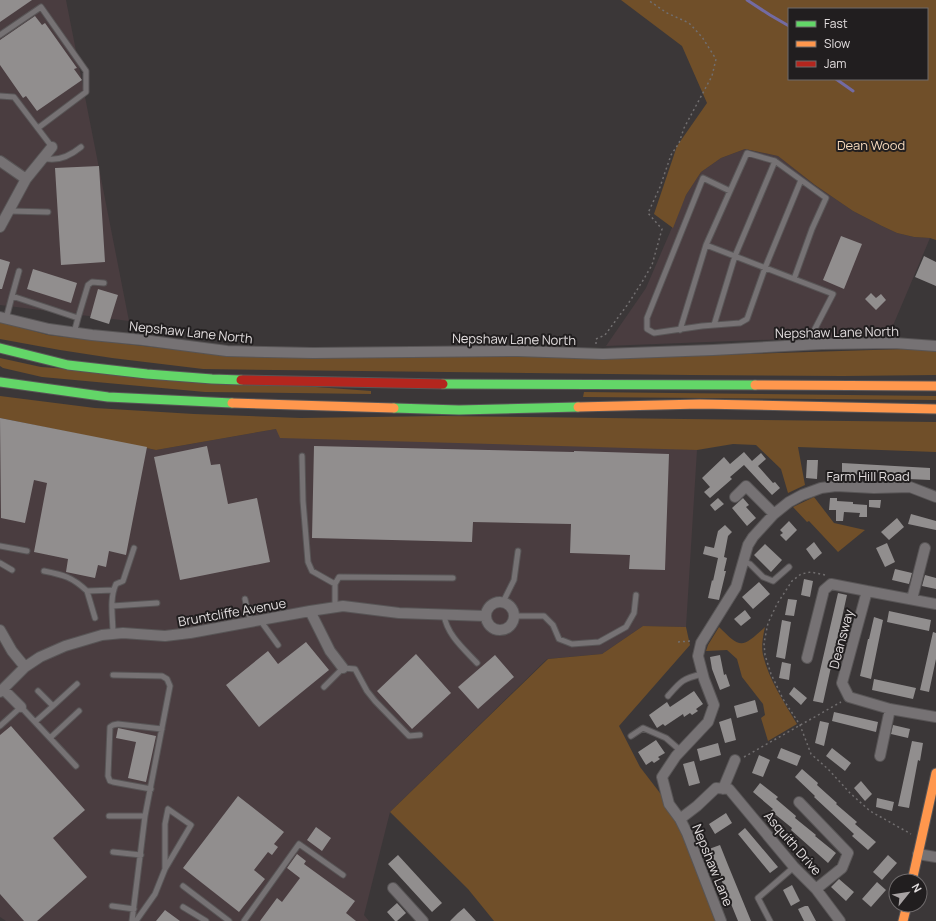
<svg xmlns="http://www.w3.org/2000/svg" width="936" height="921" font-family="Manrope,sans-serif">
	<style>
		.built { fill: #4a3d40 }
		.green { fill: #704f29; fill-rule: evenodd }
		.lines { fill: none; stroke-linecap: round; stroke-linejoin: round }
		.stream { stroke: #736ba2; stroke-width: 3 }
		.building { fill: #918e8e }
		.lane-casing { stroke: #585556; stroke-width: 7 }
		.street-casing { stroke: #585556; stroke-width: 12 }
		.fast-casing { stroke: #585556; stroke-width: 11 }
		.slow-casing { stroke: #585556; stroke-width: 11 }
		.jam-casing { stroke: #585556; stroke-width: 11 }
		.path { stroke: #716e6f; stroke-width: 1.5; stroke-dasharray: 2 3; stroke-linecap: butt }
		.lane { stroke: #767274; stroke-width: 5 }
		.street { stroke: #767274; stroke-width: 10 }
		.fast { stroke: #63d668; stroke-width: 9 }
		.slow { stroke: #ff974d; stroke-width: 9 }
		.jam { stroke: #b3261e; stroke-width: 9 }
		.labels { text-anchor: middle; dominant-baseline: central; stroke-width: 4; stroke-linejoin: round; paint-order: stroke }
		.park-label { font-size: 13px; fill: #f6dabd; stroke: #211e1f }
		.street-label { font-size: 13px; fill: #e2ddde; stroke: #211e1f }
	</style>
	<rect width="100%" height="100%" fill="#3b3738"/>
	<path class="built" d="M0 0H66L129 321 0 305Z
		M745 149 778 156 815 185 853 211 882 226 897 233 914 237 930 238 889 335 606 346 646 288 686 195 701 172 721 158Z
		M0 418 156 450 276 429 697 450 686 627 643 626 602 654 547 659 390 812 364 915 369 921H6L0 917Z"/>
	<path class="green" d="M621 0H936V240L930 238 914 237 897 233 882 226 853 211 815 185 778 156 745 149 721 158 701 172 686 195 673 228 654 214 677 146 707 103 682 46ZM789 9H927V79H789Z
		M0 322 48 335 204 353 341 357H649L904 349 936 351V375L843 376 689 375 203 369 112 358 60 350 0 339Z
		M0 358 41 367 371 391V394L205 392 42 377 3 368 0 366Z
		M584 392 936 396V400L583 397Z
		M0 396 95 408 194 414 301 418 442 416 936 422V452L798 447 805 485 788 493 781 469 756 445 733 444 697 450 280 438 276 429 156 450 0 418Z
		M814 497 834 523 865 530 838 552 809 521 807 522 793 507Z
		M643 626 686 627 690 645 619 726 640 767 680 819 721 921H494L468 889 390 812 548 659 602 654Z
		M719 627C741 649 742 648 765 627 763 636 761 646 763 655 769 680 784 702 797 724L768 741 761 718 765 715 763 704 742 677 737 659 727 650 706 651 708 645Z"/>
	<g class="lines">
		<path class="stream" d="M747 0 770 15 789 26
			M836 79 853 91"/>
	</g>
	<path class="building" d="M0 0H32L0 22Z
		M35 16 42 25 45 23 77 68 74 69 82 80 37 111 26 96 23 98 0 65V40Z
		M99 166 105 262 61 265 55 168Z
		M841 236 862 244 844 289 823 280Z
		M924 256 936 262V286L915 277Z
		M0 259 10 262 2 289H0Z
		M33 269 77 283 71 303 27 289Z
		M98 289 118 295 109 324 90 318Z
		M871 293 876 298 881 294 886 300 876 310 865 299Z
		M0 418 147 447 126 555 109 551 106 567 98 565 95 578 66 572 68 559 34 552 47 483 34 480 25 523 1 518Z
		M207 446 211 465 220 464 228 504 257 498 270 562 180 580 154 457Z
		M314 446 574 452V451L669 454 665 570 629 569 630 555 570 553 571 524 473 522 472 542 312 538Z
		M744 452 752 461 761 453 766 459 758 466 773 483 775 482 780 488 772 495 744 465 730 477 732 479 710 498 704 492 710 487 702 478 724 457 730 464Z
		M807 460H818L817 479 806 478Z
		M842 463 930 468V480L908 479V475L890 473 865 472V475L845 474V472H842Z
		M718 498 724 504 715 511 710 505Z
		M743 498 749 505 746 507 756 518 747 526 732 508Z
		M830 498H837V501L853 502V504L867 505V517H859L860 513 844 512 843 521H836V510H829Z
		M869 500H881L880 508 869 507Z
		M911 514 936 521V530L908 524Z
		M897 518 904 527 889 540 881 532Z
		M789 521 797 530 786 541 780 535 783 533 780 530Z
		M725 525 732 532 728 536 724 557 727 558 724 571H726L719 600 708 598 712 580 713 581 718 558 703 554 705 546 714 548 718 531Z
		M814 542 822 553 814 560 806 549Z
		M887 543 895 562 885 567 876 548Z
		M765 544 782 560 771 572 754 555Z
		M895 569 912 573 909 584 892 580Z
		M925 575 936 578V589L922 586Z
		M804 579 813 581 810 597 801 595Z
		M759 582 770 594 753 609 742 597Z
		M838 593 847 595 823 703 813 701Z
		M788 599 797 600 794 616 785 615Z
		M745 610 751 618 741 626 734 619Z
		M889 611 931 620 929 631 887 622Z
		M874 617 883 620 871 679 860 676 868 639H869Z
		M782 620 791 622 785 659 776 657Z
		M933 632 936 633V659L929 692 920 690Z
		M306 642 329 670 259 727 226 685 268 651 278 664Z
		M416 654 451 693 412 729 377 691Z
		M495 655 514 677 478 709 458 687Z
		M720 655 724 675 726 674 730 686 720 690 712 669 710 657Z
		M782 662 791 664 789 680 779 678Z
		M874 679 916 688 913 699 872 690Z
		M794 687 807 698 801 705 789 694Z
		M694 691 703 704 696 709 698 711 692 715 690 713 684 717 683 714 665 726 663 724 657 728 649 715 667 702 670 707Z
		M755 700 758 712 737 718 734 706Z
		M834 712 878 722 876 732 832 721Z
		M731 718 736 740 725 743 719 722Z
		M820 721 829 723 824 746 815 743Z
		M893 725 910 729 908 738 891 734Z
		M11 726 85 810 53 838 87 877 37 921H24L0 894V735Z
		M118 728 156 736 146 782 128 778 136 742 116 738Z
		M656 740 665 753 658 757 660 759 654 763 652 761 646 765 638 752Z
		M912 741 923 743 920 761 918 760 909 808 898 806Z
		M718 743 721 755 700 761 697 749Z
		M781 748 801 756 797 766 777 758Z
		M832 748 851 763 845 771 826 756Z
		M759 755 770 760 763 777 752 773Z
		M694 761 700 783 689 786 683 764Z
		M802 769 818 783 817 785 837 803 836 804 857 822 855 824 876 842 868 850 852 836 854 834 814 797 815 796 795 777Z
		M861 781 872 794 865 801 854 788Z
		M760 783 778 797 776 799 796 816 795 818 816 835 815 836 836 853 828 863 791 830 792 828 771 811 773 809 753 792Z
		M238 796 284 832 274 844 278 847 272 855 268 852 254 870 265 879 239 912 183 868Z
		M877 798 894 802 892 811 876 807Z
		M726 813 732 823 715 834 709 824Z
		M316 827 331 838 322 851 307 840Z
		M745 828 778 867 770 873 738 834Z
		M720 845 728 865 751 921H738L727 894 709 849Z
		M297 854 306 861 304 864 355 901 346 913 356 921H260L277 898 282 902 300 878 287 868Z
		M398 855 442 903 432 912 388 864Z
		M888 855 897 863 882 880 873 872Z
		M839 879 854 892 846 901 831 887Z
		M877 882 886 890 871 907 862 899Z
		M792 885 800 901 791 906 783 890Z
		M397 903 406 913 397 921H395L387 912Z
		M805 906H808L816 921H804L798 909Z
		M464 908 476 921H450L458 913Z
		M165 910 180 921H156Z"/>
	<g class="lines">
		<defs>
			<path id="lane" d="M0 35 41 7 86 71V92L38 128
				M0 96 14 97 52 147
				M43 158C57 162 70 156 81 147
				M730 191 703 178 647 318V329L654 333 702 326 740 323 747 319 765 268 801 180
				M9 211 48 212
				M706 245 833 294 807 344
				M12 296 19 271
				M6 319 12 296 78 318 88 285 92 282 104 283
				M714 325 735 256 775 161
				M680 330 706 245 747 153 775 161 826 198 812 229 794 279
				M74 333 78 318
				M302 456 303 501 308 562 312 571 335 584
				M0 546 27 551
				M742 561 750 564 763 577 773 581 789 567
				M0 563 12 570
				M44 571C64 575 72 577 87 591L114 590
				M87 591 95 618
				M245 599 247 608 251 622
				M503 602 514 580 518 551
				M112 606 157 603
				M335 608V584L339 577 453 578
				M444 615C447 635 464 649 477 663
				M515 616H544L553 625 559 639 572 644 599 642 626 627 634 613 636 595
				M260 620 278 645
				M113 634C113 618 109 599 116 584L123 581 134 548
				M113 675 162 676 167 679 170 686 145 816 132 921
				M324 687 343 668 355 669 367 691 375 701 409 736 420 735
				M668 696C681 681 682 679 702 674
				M53 706 77 684
				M35 722 53 706 38 691
				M0 726 21 707 76 766
				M631 736 643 728 666 738 681 751
				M50 738 79 711
				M151 789 113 782 110 781 108 776 110 727 113 725 118 724 162 729
				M109 816H145
				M113 852 141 855
				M183 886 229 921
				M112 906 134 909
				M183 907 206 921
				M136 921 155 894 165 869 191 825 168 809 165 824V869
				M244 921 299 844 343 875
				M770 921 758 898 794 867"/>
			<path id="street" d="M0 161 26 179
				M0 227 26 179 52 147
				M0 317 49 329 92 335 143 340 227 351 313 353 518 351 603 354 713 350 822 344 894 343 936 346
				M735 497 746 486 774 514
				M912 599 925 548
				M486 616a14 14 0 1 1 28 0a14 14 0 1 1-28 0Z
				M936 604 867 591 842 683 849 697 890 709 936 717
				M310 611 330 651 343 668
				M0 630 12 651 25 667
				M807 658 824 590 831 584 867 591
				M3 689 21 707
				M0 692 25 667 40 657 65 646 102 635 123 633 165 636 190 633 310 611 343 606 399 613 486 616
				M880 756 890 709
				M723 789 735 760
				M799 802 848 853 842 868 816 889
				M680 819 697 806 716 788 729 789 794 867 816 889 840 921
				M918 854 936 857
				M393 888 423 921
				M721 921 687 833 680 819 669 804 662 777 676 756 708 722 714 705 704 679 698 656 701 643 736 587 748 545 753 537 774 514 789 502 802 495 821 488 836 486 874 488 910 487 936 497"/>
			<path id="fast" d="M0 348 68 365 147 374 212 379 241 380
				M0 382 108 397 232 403
				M443 384 755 385
				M394 408 459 410 578 407"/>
			<path id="slow" d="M755 385 936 386
				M232 403 394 408
				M578 407 700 404 936 409
				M912 881 936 773
				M903 921 907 905"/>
			<path id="jam" d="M241 380 443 384"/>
		</defs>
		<use href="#lane" class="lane-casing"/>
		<use href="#street" class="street-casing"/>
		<use href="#fast" class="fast-casing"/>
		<use href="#slow" class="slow-casing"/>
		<use href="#jam" class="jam-casing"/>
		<path class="path" d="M596 344V339L605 335 628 304 642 282 652 265 662 229 648 213 660 187 671 155 679 143 684 128 712 76 716 59 702 37 689 23 667 13 648 0
			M825 575 811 572 801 574 792 581 777 604 768 623 764 643 765 655 771 674 783 699 800 725 811 754 828 769 850 793 870 811 911 834
			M678 642 691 641
			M744 757 841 702"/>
		<use href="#lane" class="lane"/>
		<use href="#street" class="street"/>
		<use href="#fast" class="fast"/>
		<use href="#slow" class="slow"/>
		<use href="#jam" class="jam"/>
	</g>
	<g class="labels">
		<g class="park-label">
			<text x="871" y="145">Dean Wood</text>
		</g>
		<g class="street-label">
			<text transform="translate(191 332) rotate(6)">Nepshaw Lane North</text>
			<text transform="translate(837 332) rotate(-1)">Nepshaw Lane North</text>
			<text transform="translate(514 339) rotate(1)">Nepshaw Lane North</text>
			<text x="868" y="476">Farm Hill Road</text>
			<text transform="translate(232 612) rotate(-10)">Bruntcliffe Avenue</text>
			<text transform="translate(841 639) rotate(-75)">Deansway</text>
			<text transform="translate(793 843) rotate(49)">Asquith Drive</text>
			<text transform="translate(713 865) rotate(68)">Nepshaw Lane</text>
		</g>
	</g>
	<rect x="788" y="8" width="140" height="72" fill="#211e1f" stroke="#6e6a6b"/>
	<rect x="796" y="21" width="20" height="6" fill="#63d668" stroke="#6e6a6b"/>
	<text x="824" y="28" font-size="12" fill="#e2ddde">Fast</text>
	<rect x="796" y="41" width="20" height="6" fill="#ff974d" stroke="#6e6a6b"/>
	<text x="824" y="48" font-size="12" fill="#e2ddde">Slow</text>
	<rect x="796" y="61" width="20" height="6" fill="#b3261e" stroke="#6e6a6b"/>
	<text x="824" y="68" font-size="12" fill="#e2ddde">Jam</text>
	<g transform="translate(908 893) rotate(60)"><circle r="19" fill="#211e1f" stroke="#6e6a6b"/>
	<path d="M0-3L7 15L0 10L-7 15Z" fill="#a8a3a4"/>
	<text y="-6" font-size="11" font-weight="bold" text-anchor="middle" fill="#e2ddde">N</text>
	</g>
</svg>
